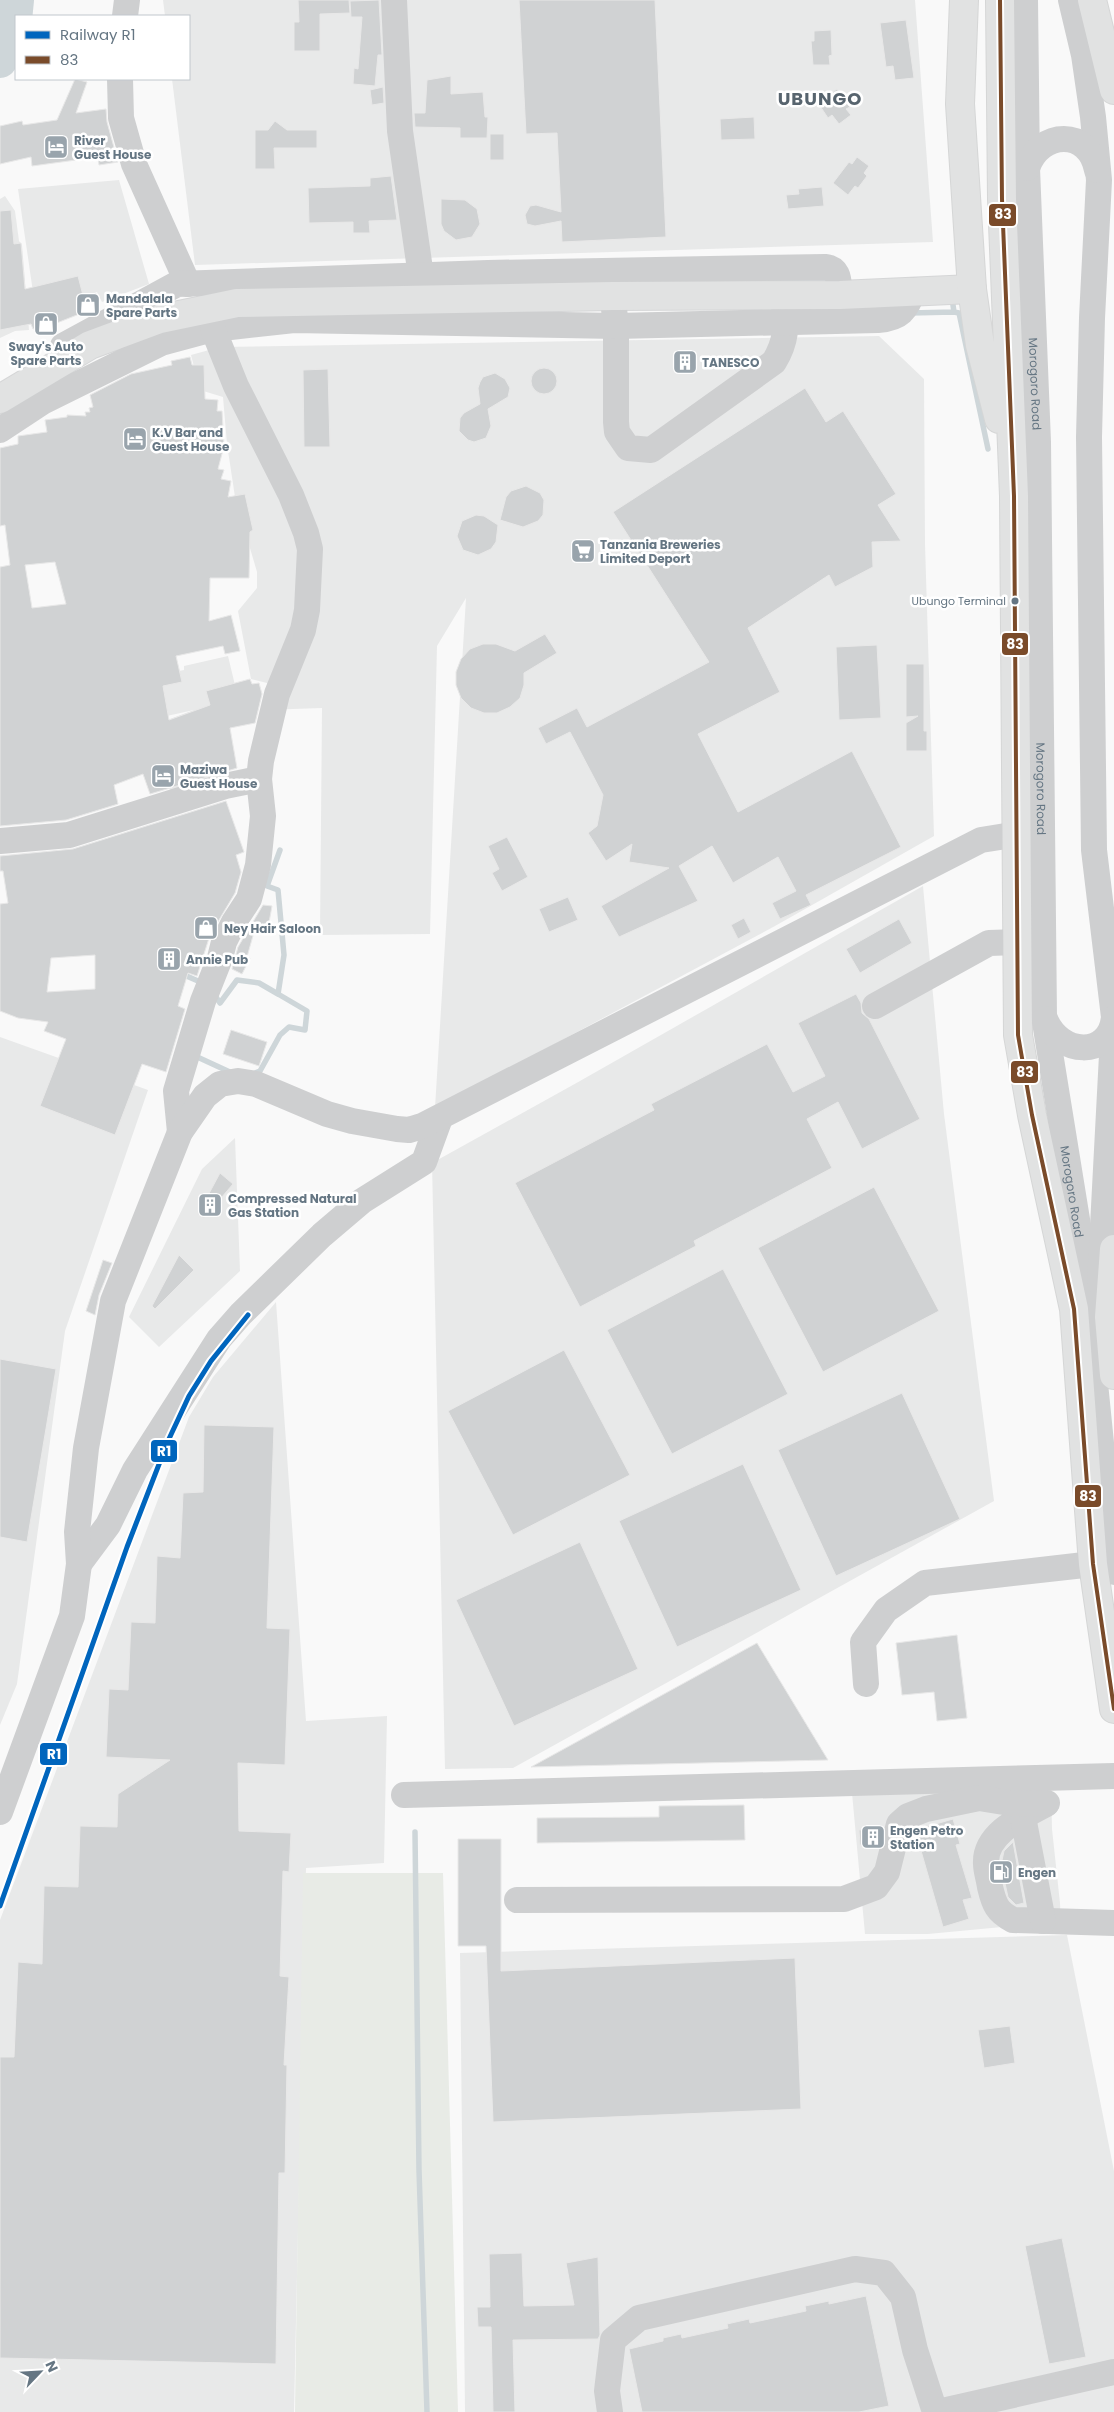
<svg xmlns="http://www.w3.org/2000/svg" width="1114" height="2412" font-family="Poppins,sans-serif">
	<style>
		.built { fill: #e8e9e9 }
		.green { fill: #e8ebe6 }
		.lines { fill: none; stroke-linecap: round; stroke-linejoin: round }
		.stream { stroke: #ced6d9; stroke-width: 5.5 }
		.river { stroke: #ced6d9; stroke-width: 34 }
		.building { fill: #d0d2d3; stroke: #e8e8e8; fill-rule: evenodd }
		.major-casing { stroke: #d5d6d7; stroke-width: 30 }
		.highway-casing { stroke: #d5d6d6; stroke-width: 30 }
		.minor { stroke: #cecfd0; stroke-width: 26 }
		.major { stroke: #e1e2e2; stroke-width: 28 }
		.highway { stroke: #e1e2e2; stroke-width: 28 }
		.bus-1-casing { stroke: #fff; stroke-width: 8 }
		.bus-1 { stroke: #7a4b2a; stroke-width: 4 }
		.rail-1-casing { stroke: #fff; stroke-width: 9 }
		.rail-1 { stroke: #0065bd; stroke-width: 5 }
		.bus-dot { fill: #657683; stroke: #fff; stroke-width: 2 }
		.labels { text-anchor: middle; dominant-baseline: central; stroke-width: 5; stroke-linejoin: round; paint-order: stroke }
		.bus-label { font-size: 11px; fill: #657683; stroke: #fff; text-anchor: end }
		.poi-label { font-size: 12px; font-weight: bold; fill: #657683; stroke: #fff; text-anchor: start }
		.street-label { font-size: 12px; fill: #657683; stroke: #fff }
		.district-label { font-size: 18px; font-weight: bold; letter-spacing: 1px; fill: #57646e; stroke: #fff }
		.line-badge { stroke: #fff; stroke-width: 2 }
		.badge-label { font-size: 14px; text-anchor: middle; font-weight: bold; fill: #fff }
	</style>
	<rect width="100%" height="100%" fill="#f9f9f9"/>
	<path class="built" d="M163 0H915L933 242 195 265 172 79H189V16H165Z
		M119 180 149 284 102 302 97 292 48 310 33 292 18 189Z
		M5 196 15 211 19 241 22 245 29 330 15 331 0 338V199Z
		M879 336 924 379 925 544 934 836 775 926 435 1108 466 598 437 646 430 934 320 935 322 708 264 710 270 699 267 683 251 679 238 611 257 588V572L235 497 227 444 223 397 200 390 191 355 220 347Z
		M228 656 239 702 218 716 230 780 171 793 161 760 154 725 194 710 153 719 98 688 184 670V666Z
		M923 886 944 1114 994 1501 513 1768 445 1769 432 1163 580 1081Z
		M0 1037 148 1090 65 1331 17 1684 0 1725Z
		M235 1138 240 1271 159 1347 129 1317 202 1169Z
		M276 1302 306 1721 387 1716 384 1863 306 1868 294 2412H0V1920L189 1417 213 1377Z
		M1051 1786 1052 1829 1060 1903 1061 1930 1002 1927 928 1934H865L852 1793Z
		M1067 1935 1114 2171V2412H465L460 1953Z"/>
	<path class="green" d="M303 1873H443L458 2412H295Z"/>
	<g class="lines">
		<path class="stream" d="M757 282H825
			M952 298 954 312 959 313 988 449
			M910 313 954 312
			M182 974 198 981
			M214 994 220 1003 237 980 259 983 278 994 284 955 278 890 267 886 280 850
			M193 1055 232 1073
			M253 1074 260 1071 280 1035 289 1027 305 1030 307 1011 278 994
			M415 1832 419 2170 427 2412"/>
		<path class="river" d="M0 61 13 40 17 0"/>
	</g>
	<path class="building" d="M298 0H349L350 13 320 14V51H294V22H299Z
		M379 0 382 55H378L375 86 353 84 354 68 358 69 362 17H351L350 1Z
		M519 0H655L666 237 562 242 561 221 535 226 527 224 525 215 530 206 536 205 561 212 557 133 526 134Z
		M906 20 914 78 895 80 893 66 886 67 880 23Z
		M831 30 832 55 829 56 830 65H813L811 41H814V31Z
		M451 76V94L483 92 485 117H488L487 138H460V128L415 127 414 113H425L427 80Z
		M75 79 87 82 76 113 106 109 107 122 118 162 99 165 98 157 32 166 31 157 0 164V126L22 121 23 125 57 120Z
		M383 87 384 103 372 105 370 90Z
		M837 89 850 107 846 109 851 115 839 124 832 115 828 118 818 103Z
		M754 117 755 139 721 140 720 119Z
		M275 121 287 130H317V148H274L275 169H255V130H268Z
		M490 134H504V160H490Z
		M857 157 869 166 864 173 867 176 858 188 855 186 848 195 833 183 849 162 852 164Z
		M391 176 397 220 369 221 370 233H353V222L309 223 308 188 370 186V178Z
		M822 187 824 206 788 209 786 195 799 194 798 189Z
		M441 199 465 200 477 209 480 224 472 237 456 240 444 231 441 224Z
		M11 210 14 244 21 243 25 289 78 276 87 311 39 330 38 328 33 329 31 324 0 330V211Z
		M676 362a9 9 0 1 1 18 0a9 9 0 1 1-18 0Z
		M190 357 192 365H204L205 399 218 400 217 411H222L224 446 218 469 224 470 221 479 231 481 228 497 245 494 253 530 250 532 249 578H210L209 621 231 615 240 651 225 654 223 646 176 656 182 682 163 686 169 720 210 705 206 691 250 679 252 684 259 683 262 694 255 723 230 728 237 768 150 794 143 774 114 785 118 804 66 820 0 826V567L10 565 5 525 0 526V448L18 444V436L47 432 45 420 67 417V415L86 416 85 412H90L89 408 93 407 90 395 131 374 172 365 171 361ZM55 562 66 604 32 608 25 565Z
		M531 381a13 13 0 1 1 26 0a13 13 0 1 1-26 0Z
		M328 369 330 447H304L303 370Z
		M495 373 505 379 510 388 508 397 488 409 491 426 486 438 474 442 468 440 459 431 460 418 464 413 480 404 478 388 480 382 483 377Z
		M805 388 826 422 843 411 896 494 878 505 901 541 872 542 873 567 835 587 829 575 748 628 780 692 698 734 738 812 852 751 901 847 806 895 811 905 780 919 772 903 796 891 778 857 733 883 712 846 679 866 698 901 619 937 601 906 669 868 629 862 632 844 606 861 588 833 597 826 603 795 570 732 546 744 538 728 577 708 587 727 709 662 613 512Z
		M526 486 540 493 544 500 543 515 538 521 523 527 500 520 506 497 511 491Z
		M476 515 484 516 498 525 496 542 491 549 478 555 463 550 457 536 462 521Z
		M545 634 557 653 524 673V685L520 698 510 707 497 713H484L471 708 461 698 456 685V672L461 659 470 649 483 644H496L515 651Z
		M877 645 881 718 839 720 836 647Z
		M906 664H924V731H927V751H906V723L918 716 906 717Z
		M226 801 244 852 236 855 241 872 235 893 210 935 197 976 188 973 178 1006 185 1009 166 1072 142 1064 115 1135 40 1106 66 1039 44 1031 48 1022 18 1018 0 1011V904L8 903 3 871H0V856L73 849ZM95 955V989L47 992 51 958Z
		M507 837 528 877 502 891 492 873 499 869 488 846Z
		M568 897 578 920 549 932 539 909Z
		M263 905 272 906 268 928 256 925 247 957 250 958 242 974 232 969 238 947Z
		M744 918 751 932 738 939 731 925Z
		M899 919 912 943 860 973 846 949Z
		M856 994 861 1003 862 1013 869 1019 920 1119 862 1149 838 1102 807 1119 832 1168 694 1241 696 1246 580 1307 515 1183 654 1110 651 1104 767 1044 793 1092 825 1076 798 1023Z
		M231 1030 267 1042 259 1066 223 1054Z
		M220 1173 233 1184 204 1218 198 1214Z
		M874 1187 939 1311 823 1372 758 1248Z
		M179 1255 194 1270 155 1309 152 1306Z
		M103 1260 112 1263 99 1295 95 1315 86 1311Z
		M723 1269 788 1394 672 1454 607 1330Z
		M564 1350 630 1475 513 1535 448 1411Z
		M0 1359 56 1369 27 1542 0 1537Z
		M902 1393 960 1519 836 1576 778 1450Z
		M204 1425 274 1427 267 1628 290 1629 285 1765 238 1763 239 1831 291 1833 289 1872 283 1871 280 1976 289 1977 284 2065H287L285 2173H279L276 2364 0 2358V2057H14L18 1962 42 1964 44 1886 78 1887 80 1826 117 1827 118 1794 170 1760 106 1757 109 1689 128 1690 131 1622 155 1623 157 1556 180 1558 183 1493 203 1492Z
		M743 1464 801 1590 677 1647 619 1521Z
		M580 1542 638 1669 514 1726 456 1600Z
		M957 1635 967 1718 937 1721 934 1692 902 1695 896 1643Z
		M757 1643 828 1760 531 1767Z
		M744 1805 745 1840 537 1843V1818L659 1817V1806Z
		M953 1819 960 1844 956 1845 972 1898 963 1900 969 1919 943 1927 915 1830Z
		M882 1829 879 1844 860 1845 859 1830Z
		M458 1839H501V1971L795 1958 801 2109 493 2122 486 1946H458Z
		M1013 1842 1024 1903 1016 1905 1008 1897 1001 1865 1004 1851Z
		M1010 2026 1015 2063 984 2068 978 2030Z
		M1062 2238 1086 2357 1049 2364 1025 2246Z
		M522 2253 524 2306 574 2305 566 2263 598 2257 600 2335 598 2339 513 2340 515 2412H493L491 2327H478L477 2307H490L489 2254Z
		M866 2296 889 2406 859 2412H642L629 2349 663 2341V2338L681 2334 682 2338 728 2328 727 2324 749 2319 750 2323 806 2311 805 2306 829 2301V2304Z"/>
	<g class="lines">
		<defs>
			<path id="major" d="M0 399 90 345 160 319 237 303 613 296 840 295 972 289"/>
			<path id="highway" d="M964 0 960 104 972 289 980 345 999 419
				M1000 0 1002 199 1014 496 1018 1035 1032 1115 1074 1309 1093 1564 1114 1709
				M1092 0 1114 90
				M1114 1249 1109 1317 1114 1375"/>
		</defs>
		<use href="#major" class="major-casing"/>
		<use href="#highway" class="highway-casing"/>
		<g class="minor">
			<path d="M394 0 400 131 421 276"/>
			<path id="s1" d="M1025 0 1027 168 1038 442 1044 1016 1081 1244 1114 1572"/>
			<path d="M1071 0 1084 55 1093 117 1099 180 1092 318 1089 437 1094 850 1114 1017 1100 1283"/>
			<path d="M125 16 127 0"/>
			<path d="M120 79 121 118 134 164 188 284"/>
			<path d="M1027 168C1040 130 1089 128 1097 170"/>
			<path d="M614 309 616 326V422L617 432 628 448 651 450 774 362C787 340 786 328 784 304"/>
			<path d="M63 346 177 284 488 273 825 267C841 269 838 283 840 295"/>
			<path d="M0 430 44 401 161 343 213 329 294 320 616 326 878 320C901 318 905 311 914 290"/>
			<path d="M0 841 69 835 225 786 259 779"/>
			<path d="M875 1006 989 943 1018 942"/>
			<path d="M1045 1019C1060 1056 1109 1058 1114 1018"/>
			<path d="M180 1132 176 1091 203 1001 220 958 224 942 234 922 249 899 258 865 263 816 259 779 261 761 277 694 303 630 307 610 310 549 306 533 291 495 236 386 213 329"/>
			<path d="M79 1564 108 1525 135 1470 219 1339 241 1314 322 1235 362 1201 424 1162 440 1118"/>
			<path d="M866 1684 863 1642 886 1610 925 1583 1093 1564"/>
			<path d="M404 1795 1114 1776"/>
			<path d="M1046 1804C1024 1816 984 1833 986 1864 986 1871 989 1879 990 1887 994 1904 997 1912 1013 1920L1114 1923"/>
			<path d="M0 1812 72 1616 79 1564 77 1532 86 1448 113 1301 180 1132 205 1096 220 1084 238 1081 256 1084 327 1114 352 1121 397 1129 409 1130 422 1126 981 840 1018 834"/>
			<path d="M1023 1817 1043 1921"/>
			<path d="M517 1900 844 1899 876 1887 887 1872 899 1824 908 1816 926 1809 979 1798 1016 1804 1047 1803"/>
			<path d="M610 2412 607 2391 613 2340 639 2318 855 2269 884 2273 903 2297 915 2350 935 2412"/>
			<path d="M938 2412 1114 2372"/>
		</g>
		<use href="#major" class="major"/>
		<use href="#highway" class="highway"/>
		<defs>
			<path id="bus-1" d="M1000 0 1002 199 1014 496 1018 1035 1032 1115 1074 1309 1093 1564 1114 1709"/>
		</defs>
		<use href="#bus-1" class="bus-1-casing"/>
		<use href="#bus-1" class="bus-1"/>
		<defs>
			<path id="rail-1" d="M0 1906 127 1547 168 1441 189 1396 211 1361 248 1315"/>
		</defs>
		<use href="#rail-1" class="rail-1-casing"/>
		<use href="#rail-1" class="rail-1"/>
	</g>
	<defs>
		<symbol id="hotel-square" viewBox="-11 -11 22 22"><rect x="-9" y="-9" width="18" height="18" rx="4" fill="#99a4ac" stroke="#fff"/><path d="M-6-4.5h1.5V1H6V5H4.5V3h-9V5H-6ZM-4 0a1.8 1.8 0 1 1 3.6 0ZM.5 0V-2.5h3Q6-2.5 6 0Z" fill="#fff"/></symbol>
		<symbol id="shop-square" viewBox="-11 -11 22 22"><rect x="-9" y="-9" width="18" height="18" rx="4" fill="#99a4ac" stroke="#fff"/><path d="M-5-2.5h2.3a2.7 3.5 0 0 1 5.4 0H5L5.5 6h-11ZM-1.5-2.5h3a1.5 2.3 0 0 0-3 0Z" fill="#fff"/></symbol>
		<symbol id="building-square" viewBox="-11 -11 22 22"><rect x="-9" y="-9" width="18" height="18" rx="4" fill="#99a4ac" stroke="#fff"/><path d="M-4-6H4V6H1V3H-1V6H-4ZM-2.5-4.3h1.7v1.8h-1.7ZM.8-4.3h1.7v1.8H.8ZM-2.5-1h1.7V.8h-1.7ZM.8-1h1.7V.8H.8Z" fill="#fff"/></symbol>
		<symbol id="supermarket-square" viewBox="-11 -11 22 22"><rect x="-9" y="-9" width="18" height="18" rx="4" fill="#99a4ac" stroke="#fff"/><path d="M-6-5.5h2.5l.6 2H6L4.5 2H-2.5L-4.4-4H-6ZM-1.5 3.2a1.3 1.3 0 1 0 .1 0ZM3 3.2a1.3 1.3 0 1 0 .1 0Z" fill="#fff"/></symbol>
		<symbol id="fuel-square" viewBox="-11 -11 22 22"><rect x="-9" y="-9" width="18" height="18" rx="4" fill="#99a4ac" stroke="#fff"/><path d="M-5.5-6h7V0h2V4h1.3V-2.5L3-4.5l.8-.8L6-3V5H2.5V1h-1V6h-7ZM-4.2-4.7v3.2H.2V-4.7Z" fill="#fff"/></symbol>
	</defs>
	<g fill-rule="evenodd">
		<use href="#hotel-square" x="42" y="133" width="28" height="28"/>
		<use href="#shop-square" x="74" y="291" width="28" height="28"/>
		<use href="#shop-square" x="32" y="310" width="28" height="28"/>
		<use href="#building-square" x="671" y="348" width="28" height="28"/>
		<use href="#hotel-square" x="121" y="425" width="28" height="28"/>
		<use href="#supermarket-square" x="569" y="537" width="28" height="28"/>
		<use href="#hotel-square" x="149" y="762" width="28" height="28"/>
		<use href="#shop-square" x="192" y="914" width="28" height="28"/>
		<use href="#building-square" x="155" y="945" width="28" height="28"/>
		<use href="#building-square" x="196" y="1191" width="28" height="28"/>
		<use href="#building-square" x="859" y="1823" width="28" height="28"/>
		<use href="#fuel-square" x="987" y="1858" width="28" height="28"/>
	</g>
	<circle class="bus-dot" cx="1015" cy="601" r="4.5"/>
	<g class="labels">
		<g class="bus-label">
			<text x="1006" y="601">Ubungo Terminal</text>
		</g>
		<g class="poi-label">
			<text x="74" y="140">River<tspan x="74" dy="14">Guest House</tspan></text>
			<text x="106" y="298">Mandalala<tspan x="106" dy="14">Spare Parts</tspan></text>
			<text x="46" y="346" text-anchor="middle">Sway's Auto<tspan x="46" dy="14">Spare Parts</tspan></text>
			<text x="702" y="362">TANESCO</text>
			<text x="152" y="432">K.V Bar and<tspan x="152" dy="14">Guest House</tspan></text>
			<text x="600" y="544">Tanzania Breweries<tspan x="600" dy="14">Limited Deport</tspan></text>
			<text x="180" y="769">Maziwa<tspan x="180" dy="14">Guest House</tspan></text>
			<text x="224" y="928">Ney Hair Saloon</text>
			<text x="186" y="959">Annie Pub</text>
			<text x="228" y="1198">Compressed Natural<tspan x="228" dy="14">Gas Station</tspan></text>
			<text x="890" y="1830">Engen Petro<tspan x="890" dy="14">Station</tspan></text>
			<text x="1018" y="1872">Engen</text>
		</g>
		<g class="street-label">
			<text stroke="none"><textPath href="#s1" startOffset="384">Morogoro Road</textPath></text>
			<text stroke="none"><textPath href="#s1" startOffset="789">Morogoro Road</textPath></text>
			<text stroke="none"><textPath href="#s1" startOffset="1194">Morogoro Road</textPath></text>
		</g>
		<g class="district-label">
			<text x="820" y="98">UBUNGO</text>
		</g>
	</g>
	<g class="line-badge">
		<rect x="988" y="203" width="29" height="24" rx="5" fill="#7a4b2a"/>
		<rect x="1001" y="632" width="28" height="24" rx="5" fill="#7a4b2a"/>
		<rect x="1010" y="1060" width="29" height="24" rx="5" fill="#7a4b2a"/>
		<rect x="150" y="1439" width="28" height="24" rx="5" fill="#0065bd"/>
		<rect x="1074" y="1484" width="28" height="24" rx="5" fill="#7a4b2a"/>
		<rect x="39" y="1742" width="29" height="24" rx="5" fill="#0065bd"/>
	</g>
	<g class="badge-label">
		<text x="1003" y="219">83</text>
		<text x="1015" y="649">83</text>
		<text x="1025" y="1077">83</text>
		<text x="164" y="1456">R1</text>
		<text x="1088" y="1501">83</text>
		<text x="54" y="1759">R1</text>
	</g>
	<rect x="15" y="15" width="175" height="65" fill="#ffffff" stroke="#c1c8cd"/>
	<rect x="25" y="31" width="25" height="8" fill="#0065bd" stroke="#c1c8cd"/>
	<text x="60" y="40" font-size="15" fill="#657683">Railway R1</text>
	<rect x="25" y="56" width="25" height="8" fill="#7a4b2a" stroke="#c1c8cd"/>
	<text x="60" y="65" font-size="15" fill="#657683">83</text>
	<g transform="translate(40 2372) rotate(65)" stroke="#ffffff" stroke-width="4" paint-order="stroke">
	<path d="M0-4L9 19L0 12L-9 19Z" fill="#657683"/>
	<text y="-8" font-size="14" font-weight="bold" text-anchor="middle" fill="#657683">N</text>
	</g>
</svg>
